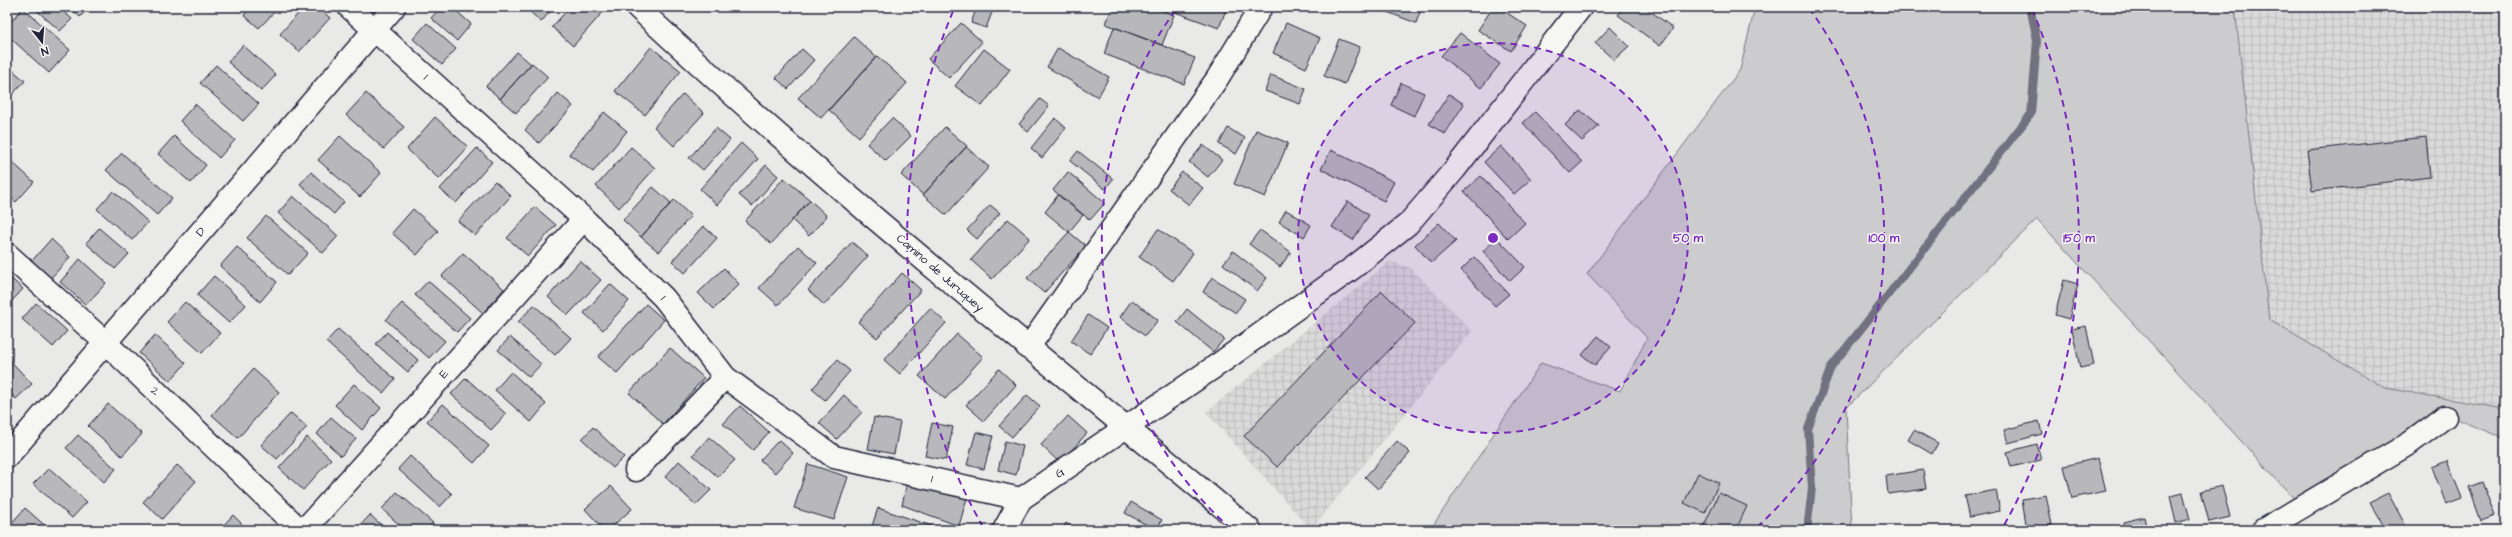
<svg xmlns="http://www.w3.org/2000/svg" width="2512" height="537" font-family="'Architects Daughter',sans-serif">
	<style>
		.industrial { fill: url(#industrial-grid) }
		.green { fill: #ccccce; stroke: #777784 }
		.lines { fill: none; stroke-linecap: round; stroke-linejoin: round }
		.stream { stroke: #71717f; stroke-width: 8 }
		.building { fill: #b8b8bc; stroke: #22223b }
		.minor-casing { stroke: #22223b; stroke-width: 25 }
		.tertiary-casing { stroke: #22223b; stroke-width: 25 }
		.minor { stroke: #f6f6f2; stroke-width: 22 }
		.tertiary { stroke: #f6f6f2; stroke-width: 22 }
		.ring { fill: none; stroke: #7b2cbf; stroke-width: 2; stroke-dasharray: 7 5 }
		.labels { text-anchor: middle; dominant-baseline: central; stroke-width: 3; stroke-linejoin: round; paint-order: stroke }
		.street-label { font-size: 12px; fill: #22223b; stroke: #f6f6f2 }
		.centre { fill: #7b2cbf; stroke: #f6f6f2; stroke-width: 2 }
		.ring-label { font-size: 12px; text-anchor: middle; font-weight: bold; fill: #7b2cbf; stroke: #f6f6f2; stroke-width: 3; stroke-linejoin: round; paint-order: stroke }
	</style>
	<defs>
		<pattern id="industrial-grid" width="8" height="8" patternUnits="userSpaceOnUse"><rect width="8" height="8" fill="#dadada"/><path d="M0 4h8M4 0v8" fill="none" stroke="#bbbbbc"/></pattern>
	</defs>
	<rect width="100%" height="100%" fill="#e9e9e7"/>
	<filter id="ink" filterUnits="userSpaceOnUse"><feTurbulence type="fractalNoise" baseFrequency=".025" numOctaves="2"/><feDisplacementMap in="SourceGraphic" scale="8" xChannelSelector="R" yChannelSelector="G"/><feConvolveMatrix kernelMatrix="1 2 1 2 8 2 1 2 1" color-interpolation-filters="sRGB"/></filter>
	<g filter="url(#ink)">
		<path class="industrial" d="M2235 7H2505V409L2385 388 2269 320Z
			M1390 261 1412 269 1472 331 1311 530 1206 412Z"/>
		<path class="green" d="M1755 7H2235L2269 320 2385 388 2505 409V439L2445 414 2299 504 2037 219 1846 408 1852 530H1430L1541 363 1620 391 1647 338 1587 274 1740 70Z"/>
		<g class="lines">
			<path class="stream" d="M1807 530 1812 488 1808 429 1831 367 2031 114 2037 40 2030 7"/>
		</g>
		<path class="building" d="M33 7H58L72 19 60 31Z
			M69 7H89L80 17Z
			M251 7H279L259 28 244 15Z
			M304 7H318L330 18 299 52 280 34Z
			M441 7H452L471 24 457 41 431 18Z
			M463 7H475L470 13Z
			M525 7H554L541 22Z
			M570 7H597L603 12 573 46 552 27Z
			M977 7H994L986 28 971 23Z
			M1112 7H1153L1174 15 1162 45 1106 24Z
			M1177 7H1227L1219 28 1175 12Z
			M1374 7H1422L1416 23Z
			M1493 7H1498L1527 26 1511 51 1478 30Z
			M1624 7H1645L1673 28 1660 46 1618 15Z
			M23 8 70 50 49 73 7 35V26Z
			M427 23 456 49 442 65 413 39Z
			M961 23 982 42 949 78 928 59Z
			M1286 23 1320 38 1306 68 1273 53Z
			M1114 27 1195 58 1184 84 1104 54Z
			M1610 27 1629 46 1614 60 1595 43Z
			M1460 33 1500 64 1481 88 1441 56Z
			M854 37 876 57 821 118 798 98Z
			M1339 39 1360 47 1345 84 1324 76Z
			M243 45 276 75 261 91 228 62Z
			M651 47 681 71 645 115 615 91Z
			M1058 48 1109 77 1098 97 1047 67Z
			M802 49 814 60 788 89 776 78Z
			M984 49 1010 69 982 106 955 86Z
			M517 52 531 64 500 99 486 86Z
			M877 56 907 83 859 137 829 110Z
			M532 63 548 77 516 113 500 99Z
			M7 65 25 81 7 100Z
			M216 65 259 104 243 121 200 83Z
			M1271 75 1306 89 1300 104 1265 91Z
			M1401 83 1424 93 1414 116 1391 105Z
			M366 93 404 127 384 149 346 115Z
			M558 93 573 106 539 143 525 130Z
			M683 94 704 113 674 146 654 127Z
			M1449 94 1464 104 1445 134 1429 124Z
			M1040 99 1049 106 1028 132 1019 124Z
			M195 104 235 140 219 158 180 121Z
			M1580 110 1599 126 1582 141 1565 125Z
			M604 112 627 131 593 172 569 154Z
			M1535 112 1582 162 1570 173 1523 123Z
			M435 117 468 147 439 179 407 149Z
			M892 118 911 136 886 161 867 144Z
			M1055 118 1066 128 1042 158 1031 148Z
			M945 127 967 146 923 195 901 175Z
			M716 128 730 140 703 170 689 158Z
			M1228 128 1245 138 1236 154 1219 144Z
			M1256 130 1288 143 1265 197 1234 184Z
			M174 136 206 165 191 183 158 154Z
			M340 136 381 173 360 197 318 160Z
			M2426 137 2430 177 2312 191 2307 150Z
			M741 143 758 159 717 205 700 189Z
			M1203 145 1222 160 1208 177 1189 162Z
			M1501 146 1531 179 1514 194 1484 162Z
			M631 147 655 168 619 208 596 186Z
			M966 147 989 167 946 215 923 195Z
			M477 148 492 162 456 203 440 189Z
			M1331 150 1394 182 1384 201 1321 169Z
			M1078 151 1113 179 1105 189 1070 161Z
			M122 153 172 198 157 215 106 170Z
			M11 161 34 182 16 202 7 193V165Z
			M766 165 778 176 752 206 739 195Z
			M311 172 344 202 334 214 300 184Z
			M1068 172 1105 203 1090 220 1053 190Z
			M1182 172 1203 188 1189 205 1169 189Z
			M1481 176 1525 223 1508 239 1464 191Z
			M784 178 810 200 771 244 745 221Z
			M495 181 511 196 475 236 458 221Z
			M653 187 671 203 641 237 623 220Z
			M113 191 148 222 132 240 97 209Z
			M1058 195 1083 215 1069 232 1045 212Z
			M293 196 338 236 323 253 278 213Z
			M674 200 691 216 659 252 641 237Z
			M810 200 827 216 809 236 792 220Z
			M1348 201 1369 215 1353 240 1332 227Z
			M990 205 1000 213 977 239 967 230Z
			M535 207 556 225 528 256 507 238Z
			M413 209 438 231 417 255 392 233Z
			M1286 210 1311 225 1304 237 1279 222Z
			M266 216 308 253 288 275 247 238Z
			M1008 219 1030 238 992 279 971 260Z
			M1439 223 1456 241 1431 263 1415 245Z
			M703 226 717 238 685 273 672 261Z
			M99 228 129 254 115 269 86 243Z
			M1158 229 1193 253 1173 281 1139 257Z
			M1260 230 1291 252 1280 267 1249 244Z
			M1069 232 1086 246 1044 293 1027 278Z
			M1497 238 1525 267 1510 281 1483 251Z
			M51 239 70 257 49 280 30 263Z
			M852 242 868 256 824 305 808 290Z
			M798 246 817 263 778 305 759 288Z
			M237 247 277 282 260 302 220 266Z
			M1233 251 1267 278 1257 291 1223 264Z
			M463 253 504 289 483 313 442 276Z
			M1474 257 1509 294 1495 306 1461 270Z
			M80 259 106 283 86 305 60 282Z
			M580 261 601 280 568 315 548 297Z
			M724 268 739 284 714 309 698 293Z
			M902 273 921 290 877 338 858 322Z
			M7 275 23 289 9 304 7 302Z
			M214 276 246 305 229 323 197 295Z
			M1212 277 1245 299 1236 313 1203 292Z
			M2064 280 2078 284 2069 319 2055 315Z
			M428 281 470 318 457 332 415 295Z
			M610 284 629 301 603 330 584 313Z
			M1382 291 1415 323 1277 467 1244 436Z
			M1132 300 1158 320 1145 336 1120 317Z
			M185 302 220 333 202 353 167 322Z
			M36 303 67 331 53 347 22 319Z
			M402 303 445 341 429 358 386 320Z
			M646 304 664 320 617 373 598 357Z
			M534 305 571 338 555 355 518 322Z
			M930 308 946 323 900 374 884 360Z
			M1187 309 1224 339 1213 352 1177 322Z
			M1088 315 1107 328 1090 354 1071 341Z
			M2086 326 2094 365 2080 368 2072 329Z
			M338 329 395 379 383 393 326 342Z
			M387 332 418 360 408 372 376 344Z
			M957 334 983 357 945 399 919 376Z
			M155 335 186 363 170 381 139 353Z
			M1598 336 1611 347 1595 365 1582 355Z
			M510 337 541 364 529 377 498 350Z
			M670 348 704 378 663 424 629 393Z
			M7 357 32 384 16 399 7 390Z
			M837 360 850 371 825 400 812 389Z
			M253 369 279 392 238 438 212 415Z
			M999 369 1016 385 984 421 966 405Z
			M511 372 546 404 531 422 495 390Z
			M466 378 506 414 491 430 451 394Z
			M354 384 381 408 362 430 335 405Z
			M844 395 862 412 837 439 819 423Z
			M1027 395 1040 406 1012 437 999 426Z
			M108 404 142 434 122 456 88 426Z
			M443 404 489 446 474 463 427 421Z
			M740 406 769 432 753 450 723 424Z
			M291 413 307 427 277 459 261 445Z
			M1068 416 1087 433 1060 463 1041 445Z
			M331 417 356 439 341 456 317 434Z
			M874 417 900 422 894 454 868 449Z
			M2039 421 2042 434 2008 443 2004 430Z
			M932 423 953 427 946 460 925 456Z
			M593 427 624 457 613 468 582 439Z
			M1914 430 1938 443 1932 454 1908 440Z
			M976 432 993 436 984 469 967 465Z
			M78 435 116 469 104 482 66 448Z
			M307 437 331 459 303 490 279 468Z
			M709 437 735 460 718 477 693 455Z
			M779 440 793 453 775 473 760 460Z
			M1005 441 1023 446 1016 475 998 470Z
			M1397 441 1410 453 1378 489 1365 477Z
			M2037 444 2041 460 2011 467 2007 452Z
			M410 456 452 494 440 507 398 469Z
			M2098 458 2106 491 2072 498 2064 466Z
			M679 461 711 490 696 505 665 477Z
			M2447 461 2462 498 2446 504 2432 467Z
			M808 464 848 477 834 520 794 508Z
			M177 465 196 481 162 519 143 502Z
			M49 468 87 502 72 518 33 484Z
			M1923 470 1926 489 1888 494 1886 476Z
			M1698 473 1719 483 1705 513 1684 503Z
			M907 482 968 494 959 526 902 505Z
			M2482 482 2495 516 2481 521 2469 487Z
			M611 486 632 509 608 530H604L585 509Z
			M2222 486 2230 517 2209 522 2201 491Z
			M1996 490 2000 511 1970 517 1965 496Z
			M397 492 433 523 427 530H405L382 509Z
			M1719 493 1747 506 1736 530H1702Z
			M2183 493 2190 519 2176 523 2170 496Z
			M2388 493 2408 530H2386L2370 502Z
			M2046 495 2052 525 2027 530 2022 499Z
			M1131 502 1162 520 1156 530 1125 513Z
			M25 508 50 530H14L9 526Z
			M878 508 944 530 871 529Z
			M233 515 244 526 241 530H219Z
			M370 515 387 530H356Z
			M2144 517 2147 530H2124L2123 522Z
			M1066 523 1076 530H1062Z"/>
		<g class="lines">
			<defs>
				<path id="minor" d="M349 7 584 219 664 298 725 377 834 457 1021 499
					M7 254 106 343 300 530
					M1028 348 1217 79 1261 7
					M636 470 725 377
					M304 530 584 219
					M1004 530 1021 499 1223 361 1354 267 1408 224 1455 169 1581 7
					M2263 530 2410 443 2445 417"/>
				<path id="tertiary" d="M637 7C833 191 1044 358 1250 530
					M7 457 394 7"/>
			</defs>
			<use href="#minor" class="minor-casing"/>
			<use href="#tertiary" class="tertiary-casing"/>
			<use href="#minor" class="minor"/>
			<use href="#tertiary" class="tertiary"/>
		</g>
	</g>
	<circle cx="1493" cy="238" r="195" fill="#7b2cbf" fill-opacity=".12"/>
	<g class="ring">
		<circle cx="1493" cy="238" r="195"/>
		<path d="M1231 529A391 391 0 0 1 1177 8M1809 8A391 391 0 0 1 1755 529"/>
		<path d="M983 527A586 586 0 0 1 954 9M2032 9A586 586 0 0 1 2003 527"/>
	</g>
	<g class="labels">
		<g class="street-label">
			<text transform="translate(426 77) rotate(42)">1</text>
			<text transform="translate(201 232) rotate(-49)">D</text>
			<text transform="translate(940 273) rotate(41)">Camino de Juruquey</text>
			<text transform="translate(663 298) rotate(48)">1</text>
			<text transform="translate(444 374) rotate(-48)">E</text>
			<text transform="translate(155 391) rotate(44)">2</text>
			<text transform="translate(1060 473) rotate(-34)">G</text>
			<text transform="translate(932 479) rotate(12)">1</text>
		</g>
	</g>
	<circle cx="1493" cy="238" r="6" class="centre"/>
	<g class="ring-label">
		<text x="1688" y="242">50 m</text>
		<text x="1884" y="242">100 m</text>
		<text x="2079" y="242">150 m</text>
	</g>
	<rect width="2512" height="537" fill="none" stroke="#f6f6f2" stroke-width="24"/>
	<rect x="12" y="12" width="2488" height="513" fill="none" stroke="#22223b" stroke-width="1.5" filter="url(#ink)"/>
	<g transform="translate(42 42) rotate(163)" stroke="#f6f6f2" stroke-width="3" paint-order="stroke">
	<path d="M0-3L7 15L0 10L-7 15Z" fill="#22223b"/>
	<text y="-6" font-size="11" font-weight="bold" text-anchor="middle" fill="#22223b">N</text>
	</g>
</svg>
